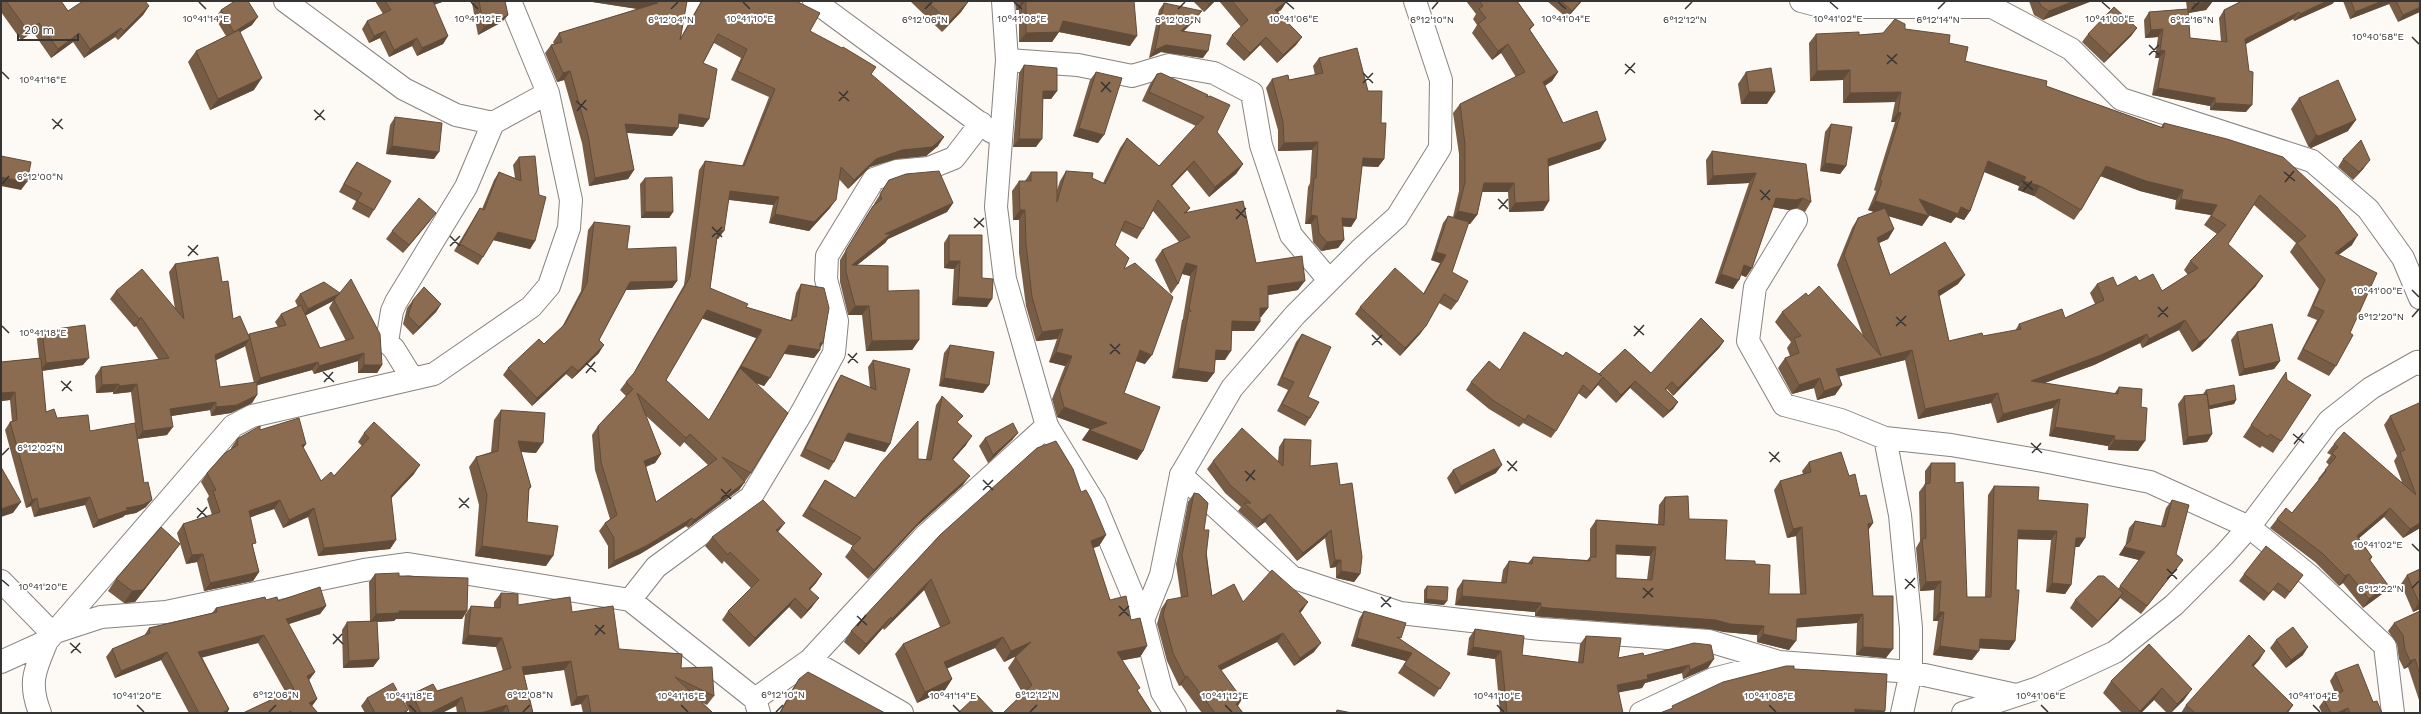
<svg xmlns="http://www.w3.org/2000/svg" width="2421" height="714" font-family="'Work Sans',sans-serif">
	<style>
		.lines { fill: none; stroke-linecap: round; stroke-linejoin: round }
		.street-casing { stroke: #878380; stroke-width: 24 }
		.secondary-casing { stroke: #878380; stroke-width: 24 }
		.highway-casing { stroke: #878380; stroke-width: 24 }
		.street { stroke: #fff; stroke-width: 22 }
		.secondary { stroke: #fff; stroke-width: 22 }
		.highway { stroke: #fff; stroke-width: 22 }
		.wall { fill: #785d46; fill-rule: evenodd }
		.shaded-wall { fill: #614c39 }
		.building { fill: #8b6c51; stroke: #614c39; fill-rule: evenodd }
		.ticks { fill: none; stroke: #373534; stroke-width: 1.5 }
		.ticks-label { font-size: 10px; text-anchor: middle; fill: #373534; stroke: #fff; stroke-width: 4; stroke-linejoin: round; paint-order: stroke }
	</style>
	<rect width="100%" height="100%" fill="#fdf9f5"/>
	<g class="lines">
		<defs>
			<path id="street" d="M285 1 404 89 456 115 493 123 548 93
				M814 1 992 132
				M1007 60 1078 65 1132 76 1169 65 1214 73 1252 93 1261 145 1291 235 1329 280
				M1796 220 1755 287 1748 341 1784 405 1841 420 1885 438 1951 445 2043 461 2150 482 2249 527 2310 576 2385 646 2393 713
				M412 378 394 349 387 342 392 311 396 302 466 187 493 123
				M1885 438 1900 515 1911 628V672L1902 713
				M1181 475 1292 577 1400 613 1541 629 1709 641 1779 662 1911 672 2016 695
				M1 581 52 633 101 617 166 612 364 570 408 564 630 600 755 699 759 713
				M630 600 656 567 751 497 802 412 834 353 837 321 826 279 827 256 874 179 897 171 929 168 954 158 981 123
				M810 660 902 713
				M1 662 47 641
				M755 699 810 660 925 536 1047 426
				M40 713C28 682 35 670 47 641L233 426 252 416 434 374 531 307 549 286 569 228 571 200 548 93 510 1
				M1641 713 1713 679 1779 662"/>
			<path id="secondary" d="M1003 1 1007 60 996 207 1005 279 1047 426 1095 504 1143 620
				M1801 1 1824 7H1992L2071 49 2121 99 2312 161 2368 209 2403 258 2420 298
				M1963 713 2038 688 2115 652 2174 605 2224 555 2249 527 2329 421 2371 388 2417 362 2420 364"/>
			<path id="highway" d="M1175 713 1162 692 1143 620 1161 575 1181 475 1232 388 1295 315 1360 250 1397 217 1440 148 1441 80 1415 1"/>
		</defs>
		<use href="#street" class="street-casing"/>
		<use href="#secondary" class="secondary-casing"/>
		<use href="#highway" class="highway-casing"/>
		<use href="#street" class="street"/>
		<use href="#secondary" class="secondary"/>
		<use href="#highway" class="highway"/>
	</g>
	<path class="wall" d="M1 1H61L68 11 149 6 143 15 118 40 115 37 84 58 73 42 51 58 33 32 21 40 1 12Z
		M375 1H445L434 5 448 36 443 44 417 56 412 46 389 57 380 38 369 43 362 29 367 21 383 14Z
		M474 1H505L508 15 502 22 478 35 472 3Z
		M586 1H687L681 37 701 1H796L810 31 871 74 938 146 926 156 896 159 870 167 848 189 839 179 830 208 809 231 769 223 773 205 729 200 718 239H717L710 288 746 307 790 320 791 319 796 293 801 284 823 343 820 348V350L814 358 784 354 764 386 755 383 751 473 739 490 688 528 686 526 640 554 608 569V546L599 531 605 523 610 519 595 470 592 435 598 426 626 396 620 390 626 382 632 376 684 285 699 170 705 161 742 166 769 97 731 80 741 58 714 43 703 63 709 119 703 127 679 123 678 128 672 136 627 133 634 170 628 179 589 186 582 143 564 80 557 82 545 53 551 45 554 44 553 42 559 33 637 9ZM702 318 756 338 709 420 666 380ZM645 415 680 447 684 442 708 465 656 502 646 467 655 463 661 454Z
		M910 1H966L968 2 961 12 942 32Z
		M1015 1H1134L1130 46 1059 32 1052 42H1019V10H1016Z
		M1193 1H1215L1204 12Z
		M1219 1H1287L1281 10 1278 12 1302 37 1296 45 1277 63 1260 45 1244 61 1226 44 1232 35 1241 27Z
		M1466 1H1517L1534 25 1530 30 1558 72 1552 81 1545 86 1563 123 1600 149 1548 166 1549 201 1543 211 1509 212 1508 192H1482L1477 215 1470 224H1468L1452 272 1457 302 1451 310 1439 303 1420 334 1400 356 1355 314 1360 307 1423 294 1440 263 1431 260 1443 223 1448 216 1453 217 1459 191V154L1453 113 1460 104 1516 77 1501 53 1492 60 1472 33 1477 25 1473 19 1476 14Z
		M1547 1H1582L1567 18Z
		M2029 1H2092L2043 20 2034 15Z
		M2186 1H2213L2206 10 2188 13 2190 38 2221 42 2219 18 2224 10 2242 1H2335L2332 4 2294 21 2293 19 2246 44V112L2210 110V106L2152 95 2159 58H2155L2158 37 2145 38 2144 20 2149 12 2187 9Z
		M2343 1H2420L2398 22 2389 4 2350 19Z
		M1164 3 1197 18 1184 31 1203 58 1161 52 1149 58 1159 10Z
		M221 10 252 25 240 32 254 90 210 110 188 62 196 51 226 36 215 18Z
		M2137 28 2131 36 2104 63 2082 42 2088 34Z
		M1905 29 1949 43 1965 61 2046 86 2161 127 2164 123 2352 245 2338 255 2350 333 2336 366 2329 376 2297 359 2317 320 2307 316 2319 289 2290 252 2296 243 2254 205 2228 244 2256 286 2200 347 2192 352 2179 330 2142 348 2140 343 2094 365 2045 383 2114 394 2119 387 2138 451 2108 450V446L2049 436 2053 408 1997 423 1991 403 1918 419 1905 360 1839 376 1842 385 1835 395 1817 400 1814 388 1792 394 1778 368 1785 358 1790 356 1787 348 1791 342 1775 322 1782 312 1808 296 1863 336 1837 265 1852 228 1858 218 1874 212 1868 210 1876 191 1874 190 1895 122H1891L1895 102 1843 103V80L1810 81 1809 43 1816 34 1859 35 1883 33ZM1984 172 2019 186 2018 190 2034 196 2074 220 2081 210 2101 176 2140 191 2176 200 2175 209 2211 215 2204 225 2217 234 2190 261 2184 270 2188 275 2162 291 2139 281 2117 286 2097 284 2090 293 2095 304 2065 318 2019 324 2015 331 1983 336 1949 341 1939 296 1958 284 1965 275H1890L1879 243 1888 239 1894 229 1888 216 1922 226 1929 216 1928 215 1951 223 1956 217 1964 220 1970 211Z
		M1319 58 1368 91 1381 123 1384 159 1378 167 1362 166 1356 219 1351 227 1343 226 1344 240 1338 248 1321 251 1313 242 1311 224H1305L1308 187 1310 183 1312 150 1278 151V130L1266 88 1272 79 1289 80 1315 75 1313 66Z
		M1024 65 1057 91 1051 99H1043L1036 147H1013L1019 73Z
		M1096 72 1098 143 1073 136 1090 80Z
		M1746 72 1767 104H1741L1738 84Z
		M1157 74 1207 97 1217 132 1243 164 1236 174 1209 197 1187 170 1172 186 1190 208 1187 212 1256 263 1298 290 1268 295V308L1261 317H1260L1254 331H1232L1225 360H1215L1214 373 1207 382 1172 378 1182 320 1183 319V318L1190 276 1182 274 1178 284 1171 294 1155 260 1162 250 1179 242 1153 211 1143 229 1137 239 1121 231 1115 245 1124 269 1145 364 1136 361 1124 393 1143 451 1137 460 1082 440 1089 430 1091 429 1057 417 1052 399 1065 366 1049 362 1057 339 1036 341 1026 306 1019 253V220H1013L1012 191 1019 181H1025L1031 172 1057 190 1060 181 1066 171 1092 178 1103 183 1120 148 1127 138 1159 166 1196 126 1142 101 1150 84Z
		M2299 98 2348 131 2311 148 2308 146 2291 109Z
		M395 117 434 159 386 154 390 125Z
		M1831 124 1846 166 1840 174 1820 171 1825 132Z
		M1712 151 1811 202 1805 212 1797 208 1789 210 1773 207 1752 268 1746 277 1741 275 1733 289 1715 283 1749 183 1707 185 1706 160Z
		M519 157 535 241 530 249 493 240 483 257 478 265 454 251 475 216 480 208 482 209 494 180 499 172 515 178 513 165Z
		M2343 159 2364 168 2353 180 2338 167Z
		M357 162 374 210 369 218 352 209 356 201 339 192 351 170Z
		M645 178 673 212 669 218H641L640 184Z
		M889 180 953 203 947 212 888 239 885 243 857 265 888 291 919 340 912 350 866 351 862 315H848L840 282V260L867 215 874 205V204Z
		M430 221 403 253 386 239 392 231Z
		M594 222 627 249 677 281 672 288 626 290 599 340V353L572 379 566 374 532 406 503 375 508 368 544 344 562 327 581 291 588 230Z
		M949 235 982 278 987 307 952 305 954 269 944 268V243Z
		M175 264 222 282 233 319 249 335V334L278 327 275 322 281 314 298 307 295 301 300 294 324 282 382 365 377 373H358V361L314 374 312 370 257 385V395L252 403 231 413 211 416 210 410 171 416 167 435 137 439 131 392 113 394V392L96 393 95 376 101 367 159 360 136 326 134 327 110 299 116 291 175 309 169 272ZM333 301 329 308 346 341 320 348 305 315ZM245 346 254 383 220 387 216 360Z
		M413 300 441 304 436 312 413 335 403 324 407 308Z
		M42 331 83 365 42 371 46 412 57 418 90 431 146 507 136 513 125 515 123 517 93 528 85 505 34 517 31 506 26 508 5 430 10 422H12L10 400 1 401V362L39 358 37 339Z
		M1524 332 1563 356 1599 374 1625 349 1651 373 1724 341 1719 348 1673 396 1667 389 1666 390 1678 402 1673 409 1663 418 1630 388 1616 403 1598 385 1586 399 1578 393 1556 431 1551 438 1523 423 1519 427 1489 409 1466 390 1471 382 1500 370Z
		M2237 332 2280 361 2274 369 2239 376 2231 340Z
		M1302 334 1310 418 1305 426 1277 411 1288 390 1277 385 1296 342Z
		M950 345 989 385 983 393 939 386 944 353Z
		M873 360 890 444 885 452 844 441 834 462 829 470 800 456 836 383 841 375 870 388 868 367Z
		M2286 372 2281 441 2273 453 2262 446 2260 448 2243 437Z
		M2206 390 2236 400 2234 404 2209 409 2212 434 2207 442 2183 445 2178 404 2184 396 2203 394Z
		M942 396 958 423 966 445 953 460 963 485 916 527 868 579 845 557 853 546 802 516 819 489 825 480 855 498 918 459H926L936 405Z
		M2420 404V528L2403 538 2384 517 2359 538 2372 557 2370 561 2382 594 2363 608 2343 583 2339 586 2315 562 2270 528 2277 519 2292 513 2319 480 2318 479 2329 465 2326 462 2331 455 2327 453 2334 444 2402 482 2394 461 2397 456 2384 425 2390 416Z
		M501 410 536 453 521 452 531 487 529 490 527 522 546 566 475 556 479 505 469 467 476 457 491 452 494 420Z
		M260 430 306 444 303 448 321 481 334 476 362 446 358 442 364 433 414 474 391 498 396 540 390 549 318 556 308 517 283 528 274 509 250 517 253 547 259 572 253 581 204 591 197 562 186 564 177 533 183 524 212 515 207 499 209 496 201 482 207 473 231 449V448L237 439Z
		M1018 433 1012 440 988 463 979 446 985 438Z
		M1284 439 1310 466 1340 485 1360 574 1354 582 1336 578V567L1330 568 1325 538 1297 561 1265 522 1257 528 1238 511 1241 507 1225 493 1207 469 1213 461H1278L1279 447Z
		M1809 462 1849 476 1860 496 1873 523 1868 530 1873 596 1886 658 1856 655 1857 623 1796 627 1789 650 1757 642V635L1724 632 1710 629 1542 617 1535 616V612L1455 605 1457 589 1463 580 1501 583 1503 570 1509 561 1528 563 1533 557 1587 560 1590 557V529L1596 520 1658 524 1659 505 1665 497 1689 519 1725 560 1755 564 1769 594H1800L1796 536 1787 538 1774 490 1780 481 1803 474 1802 471ZM1616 554 1650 556 1647 580 1616 578Z
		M1931 463 1955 483 1967 597H1985L1988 495 1994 486 2038 500 2085 538 2079 547H2075L2071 585 2065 594 2046 592 2051 540 2017 539 2015 641 2009 650 1979 648 1972 660 1933 655 1938 621H1933L1934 590 1920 591 1916 548 1920 541 1919 492 1925 484V471Z
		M1453 470 1496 473 1455 494 1447 478Z
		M1081 492 1106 535 1099 546 1093 548 1110 600 1131 620 1147 646 1140 657 1122 660 1138 691 1152 713H1003L1023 694 1008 668 1016 656 1004 662 995 648 947 668 952 679 945 690 917 703 895 654 903 644 940 627 924 590 884 630 883 628 859 655 844 642 851 631 941 534Z
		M1194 493 1204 530 1212 596 1243 602H1308L1300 612 1314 652 1294 666 1277 642 1221 670 1242 699 1238 706 1243 713H1202L1181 685 1179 686 1167 661 1157 624 1161 609 1167 600 1181 598 1176 564 1188 502Z
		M2172 500 2176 554 2183 560 2141 614 2120 598 2118 601 2092 628 2070 608 2075 600 2118 589 2139 560 2119 555 2125 547 2129 528 2135 521 2161 526 2166 508Z
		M778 532 822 574 816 583 810 590 812 607 801 619 789 607 749 647 722 620 728 611 751 588 724 561 722 564 705 546 712 537Z
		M171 556 135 602 124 603 108 591 116 579Z
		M2420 569V609L2413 612 2401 584 2407 575Z
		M375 574 399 576 467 611 462 619H396L394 621 377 622 379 659 373 667 343 668 342 630 347 622 370 621 369 582Z
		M2244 574 2303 575 2285 599 2273 590 2264 601 2239 581Z
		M1427 586 1444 605 1424 603V590Z
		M501 593 518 605 572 612 619 649 681 668 714 696 707 705 701 702 713 713H583L581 704 571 706 564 670 524 675 533 713H457L456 706 442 713H410L405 703 412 694 437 691 503 671 496 647 462 644 465 615 471 606 494 608V602Z
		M266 600 326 606 320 614 288 624 315 672 309 680 317 699 312 706 318 713H243L286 693 258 643 202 657 229 709 227 713H189L161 660 115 678 106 657 112 649 144 636 149 628 212 613 216 608Z
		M1364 611 1400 639 1450 673 1434 697 1398 673 1406 661 1351 646 1359 619Z
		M2420 611V703L2408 667 2404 669 2399 659 2397 644 2388 631 2394 623Z
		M1475 629 1522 655 1578 662 1580 644 1586 636 1618 658 1644 656 1708 668 1683 679 1682 673 1645 683 1642 688 1618 692 1623 713H1500L1495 659 1467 655 1469 638Z
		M2276 640 2303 655 2286 668 2270 648Z
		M2149 644 2184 700 2171 713H2167L2154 700 2141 713H2122L2103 693 2111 681Z
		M2260 659 2254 666 2293 705 2288 713H2181L2186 705Z
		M2335 673 2373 702 2382 713H2322L2319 707 2324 700 2336 695 2330 681Z
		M799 679 885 713H779L793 688Z
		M367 698 408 710 406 713H365L361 706Z"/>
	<path class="shaded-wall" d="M431 1H445L427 7Z
		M586 1H646L658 3 652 11Z
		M1022 1H1025L1019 10H1016Z
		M1212 1H1215L1204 12 1209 4Z
		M1287 1 1281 10 1269 18 1275 10Z
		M1581 1H1582L1567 18 1572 11Z
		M2074 1H2092L2043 20 2049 11Z
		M2213 1 2206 10 2188 13 2194 4Z
		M2327 1H2335L2332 4 2294 21 2300 14Z
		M2382 1H2391L2389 4 2350 19 2355 12Z
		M968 2 961 12 942 32 949 22Z
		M149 6 143 15 118 40 124 31Z
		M2420 7V12L2398 22 2403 15Z
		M1202 11 1197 18 1176 38 1181 31Z
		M2299 12 2293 19 2240 47 2245 39Z
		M508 15 502 22 478 35 484 27Z
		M258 17 252 25 229 39 234 32Z
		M1063 21 1137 36 1130 46 1059 32 1052 42H1019L1026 33Z
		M39 23 33 32 21 40 28 31Z
		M121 28 115 37 84 58 90 49Z
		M2137 28 2131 36 2104 63 2110 55Z
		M2163 29 2158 37 2145 38 2151 30Z
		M385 31 380 38 369 43 374 36Z
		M79 33 73 42 51 58 58 49Z
		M448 36 443 44 417 56 422 48Z
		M1266 37 1260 45 1244 61 1250 53Z
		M1302 37 1296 45 1277 63 1283 55Z
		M417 38 412 46 389 57 394 50Z
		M1508 44 1501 53 1492 60 1498 51Z
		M1166 45 1208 51 1203 58 1161 52 1149 58 1155 50Z
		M2160 50 2165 51 2159 58H2155Z
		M1850 70 1843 80 1810 81 1817 71Z
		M570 71 564 80 557 82 563 73Z
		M1558 72 1552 81 1536 91 1543 82Z
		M262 78 254 90 210 110 218 99Z
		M2158 88 2215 98 2210 106 2152 95Z
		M1043 91H1057L1051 99H1038Z
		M1749 92H1775L1767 104H1741Z
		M1901 92 1895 102 1843 103 1850 93Z
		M2215 103 2252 105 2246 112 2210 110Z
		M1898 112 1901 113 1895 122H1891Z
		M679 114 709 119 703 127 674 123Z
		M2356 120 2348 131 2311 148 2308 146 2316 135Z
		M625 124 678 128 672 136 619 132Z
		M1079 128 1104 135 1098 143 1073 136Z
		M944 137 938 146 926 156 896 159 870 167 848 189 854 180 876 159 902 150Z
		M1019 139H1042L1036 147H1013Z
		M1606 140 1600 149 1541 169 1548 159Z
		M1318 142 1312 150 1278 151 1284 143Z
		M392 146 439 152 434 159 386 154Z
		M1363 158 1384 159 1378 167 1357 166Z
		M2370 160 2364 168 2353 180 2359 172Z
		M1194 161 1187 170 1164 194 1171 185Z
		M1988 161 2026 177 2019 186 1982 171Z
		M1825 163 1846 166 1840 174 1820 171Z
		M1243 164 1236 174 1209 197 1215 187Z
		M2106 166 2183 190 2176 200 2140 191 2100 176Z
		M634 170 628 179 589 186 595 178Z
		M1756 173 1749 183 1707 185 1713 176Z
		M1 177 27 182 21 190 1 186Z
		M2024 181 2040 186 2034 196 2018 190Z
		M1484 183H1514L1508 192H1477Z
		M730 191 779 197 773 205 724 199Z
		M1776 198H1803L1797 208 1789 210 1770 207Z
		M1919 199 1961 207 1970 211 1964 220 1956 217 1951 223 1912 209Z
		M2181 199 2217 205 2211 215 2175 209Z
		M836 200 830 208 809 231 769 223 775 214Z
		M1549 201 1543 211 1509 212 1515 203Z
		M1875 201 1929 216 1922 226 1868 210Z
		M953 203 947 212 888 239 885 243 846 274 852 265 885 234Z
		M1020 210H1025L1019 220H1013Z
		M1458 211 1477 215 1470 224 1452 220Z
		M645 212H673L669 218H641Z
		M436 213 430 221 403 253 409 245Z
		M1311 215 1317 216 1311 224H1305Z
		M1342 218 1356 219 1351 227 1336 226Z
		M1894 229 1888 239 1870 247 1877 238Z
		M718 230 724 231 718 239H712Z
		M498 232 535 241 530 249 493 240Z
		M2358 235 2352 245 2328 263 2335 253Z
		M1344 240 1338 248 1321 251 1327 242Z
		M1436 252 1446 255 1440 263 1431 260Z
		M949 261H960L954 269 944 268Z
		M1186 263 1197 266 1190 276 1179 273Z
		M1744 265 1752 268 1746 277 1738 274Z
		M1721 274 1739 280 1733 289 1715 283Z
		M1965 275 1958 284 1932 301 1938 291Z
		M2263 276 2256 286 2200 347 2192 352 2199 342Z
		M677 281 672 288 625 290 630 282Z
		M1305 281 1298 290 1262 296 1268 286Z
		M340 293 333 301 303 317 308 309Z
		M958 297 992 299 987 307 952 305Z
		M441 304 436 312 413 335 419 327Z
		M855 306H869L862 315H848Z
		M1260 308H1268L1261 317H1254Z
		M707 310 762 330 756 338 701 318Z
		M141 317 136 326 134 327 139 319Z
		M2185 320 2179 330 2142 348 2149 339Z
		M1232 321 1260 322 1254 331H1225Z
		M1426 326 1420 334 1400 356 1405 348Z
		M1063 329 1057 339 1036 341 1042 332Z
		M2147 334 2140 343 2094 365 2025 390 2031 381Z
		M250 339 244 347 210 363 215 355Z
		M919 340 912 350 866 351 872 341Z
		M1724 341 1719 348 1673 396 1678 388Z
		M820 343H823L819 350H820L814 358 783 353 789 345Z
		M604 345 599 353 572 379 578 371Z
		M1140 350 1152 355 1145 364 1133 360Z
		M1216 350 1231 351 1225 360H1209Z
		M1912 350 1905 360 1830 379 1836 369Z
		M1056 352 1072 356 1065 366 1049 362Z
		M364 353 358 361 314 374 319 366Z
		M89 358 83 365 40 371 46 363Z
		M2280 361 2274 369 2239 376 2244 369Z
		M318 362 312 370 255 386 260 378Z
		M364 365H382L377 373H358Z
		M572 366 566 374 532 406 537 398Z
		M741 366 770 378 764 386 736 374 740 368 735 374Z
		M1178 368 1214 373 1207 382 1172 378Z
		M1603 377 1598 385 1586 399 1591 392Z
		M944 378 989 385 983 393 939 386Z
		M1820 378 1814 388 1792 394 1799 385Z
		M1635 381 1630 388 1616 403 1621 395Z
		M119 384 113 392 96 393 102 385Z
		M137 384 131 392 113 394 119 386Z
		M1842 385 1835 395 1817 400 1824 391Z
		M15 392 10 400 1 401V393Z
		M1998 393 1991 403 1918 419 1925 409Z
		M257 395 252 403 231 413 211 416 216 407Z
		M2060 399 2053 408 1997 423 2003 414Z
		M2236 400 2234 404 2206 410 2209 406Z
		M216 402 210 410 165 417 170 409Z
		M1678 402 1673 409 1663 418 1669 411Z
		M1064 407 1107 423 1100 433 1057 417Z
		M173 427 167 435 137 439 143 431Z
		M2055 427 2115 436 2108 446 2049 436Z
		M1089 430 1143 451 1137 460 1082 440Z
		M848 433 890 444 885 452 843 440Z
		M1018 433 1012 440 988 463 993 455Z
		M690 434 684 442 680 447 686 438Z
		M2212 434 2207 442 2183 445 2188 437Z
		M972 436 966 445 945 468 952 459Z
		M2114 440 2145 441 2138 451 2108 450Z
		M518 441 543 443 536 453 511 451Z
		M306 444 300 452 302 445Z
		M661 454 655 463 638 469 644 461Z
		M420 465 414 474 385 505 391 496Z
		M1502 465 1496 473 1455 494 1461 486Z
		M970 476 963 485 916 527 868 579 874 570 922 519Z
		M745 482 739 490 688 528 694 520Z
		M90 497 85 505 34 517 39 509Z
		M37 498 31 506 26 508 32 500Z
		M152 500 146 507 136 513 125 515 123 517 93 528 98 520 126 508Z
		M280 500 274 509 243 520 249 511Z
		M21 502 13 513 1 517V509Z
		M314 508 308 517 283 528 289 520Z
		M2390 508 2384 517 2351 545 2357 536Z
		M1270 514 1265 522 1257 528 1262 520Z
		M692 518 686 526 640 554 608 569 614 561Z
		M785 523 778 532 770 539 776 530Z
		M1873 523 1867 532 1868 524Z
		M2420 523V528L2403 538 2410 529Z
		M1802 527 1796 536 1787 538 1793 529Z
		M1331 530 1325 538 1297 561 1303 553Z
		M2018 530 2057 531 2051 540 2011 539Z
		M1106 535 1099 546 1083 552 1091 541Z
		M2076 538H2085L2079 547H2070Z
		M396 540 390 549 318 556 324 548Z
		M180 544 171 556 135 602 124 603 132 591Z
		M1616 545 1656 547 1650 556 1610 554Z
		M482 546 553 556 546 566 475 556Z
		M2124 547 2145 552 2139 560 2119 555Z
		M203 554 197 562 186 564 192 555Z
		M1335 560H1341L1336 567 1330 568Z
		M2183 560 2177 568 2141 614 2147 606Z
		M1341 571 1360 574 1354 582 1336 578Z
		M259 572 253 581 204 591 210 583Z
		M822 574 816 583 802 598 809 589Z
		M2349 574 2343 583 2339 586 2345 576Z
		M931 579 924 590 884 630 892 619Z
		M1941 581 1934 590 1920 591 1926 582Z
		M2052 583 2071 585 2065 594 2046 592Z
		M2388 585 2382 594 2363 608 2369 599Z
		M2123 593 2118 601 2092 628 2098 621Z
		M1462 596 1541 603 1535 612 1455 605Z
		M795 598 789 607 749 647 755 638Z
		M819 598 812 607 801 619 807 610Z
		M1426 599 1447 601 1444 605 1424 603Z
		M1308 602 1302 611 1293 620 1299 611Z
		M2419 603H2420V609L2413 612Z
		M326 606 320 614 280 627 286 619Z
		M1541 607 1716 620 1764 626 1757 635 1724 632 1710 629 1535 616Z
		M399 611H467L462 619H396L394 621 370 622 376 614Z
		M1939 612H1944L1938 621H1933Z
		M1863 614 1857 623 1791 628 1797 619Z
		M891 617 883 628 859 655 866 644Z
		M1283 633 1277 642 1212 675 1218 666Z
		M1763 634 1796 641 1789 650 1757 642Z
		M264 635 258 643 193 660 198 652Z
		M468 635 502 638 496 647 462 644Z
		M1003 637 995 648 937 673 944 662Z
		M1357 638 1412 653 1406 661 1351 646Z
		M1980 639 2015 641 2009 650 1974 648Z
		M1031 642 1023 653 1004 662 1011 651Z
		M1321 643 1314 652 1294 666 1300 658Z
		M1147 646 1140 657 1109 663 1117 652Z
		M1940 646 1979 651 1972 660 1933 655Z
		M1473 647 1501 651 1495 659 1467 655Z
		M1863 647 1893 649 1886 658 1856 655Z
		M2308 647 2303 655 2286 668 2291 660Z
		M2265 651 2260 659 2247 673 2252 665Z
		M167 652 161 660 115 678 121 671Z
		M379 659 373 667 343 668 349 661Z
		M1714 659 1708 668 1683 679 1690 670Z
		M2415 659 2408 667 2404 669 2410 661Z
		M571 661 564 670 516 676 522 667Z
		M1689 665 1682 673 1645 683 1642 688 1611 694 1617 685 1647 675Z
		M315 672 309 680 301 684 307 676Z
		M1187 676 1181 685 1179 686 1185 677Z
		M952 679 945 690 917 703 925 692Z
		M2162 688 2154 700 2141 713H2138Z
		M2192 689 2184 700 2170 713 2177 704Z
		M588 695 581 704 571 706 577 697Z
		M462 697 456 706 442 713H430Z
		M317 699 312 706 309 703Z
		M1242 699 1236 708V704Z
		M507 705 502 713H481Z
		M2348 708 2344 713H2337Z
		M229 709 227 713H222Z
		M1855 709 1885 711 1883 713H1853Z"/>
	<path class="building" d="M6 1H61L68 11 83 1H145L149 6 124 31 121 28 90 49 79 33 58 49 39 23 28 31Z
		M235 1H248L258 17 234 32 221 10Z
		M385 1H433L448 36 422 48 417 38 394 50 385 31 374 36 367 21 391 10Z
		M479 1H505L508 15 484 27Z
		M646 1H687L680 40 702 1H796L820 13 810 31 842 48 843 47 876 67 871 74 944 137 932 147 902 150 876 159 854 180 841 167 836 200 814 222 775 214 779 197 730 191 724 231 718 230 710 288 748 304 746 307 792 321 793 317H796L801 284 824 288 829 308 823 343H820V350L789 345 770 378 741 366 762 330 707 310 666 380 709 420 740 368 788 413 751 473 722 457 745 482 694 520 692 518 646 546 614 561V538L605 523 617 515 601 462 598 426 633 389 626 382 634 373 690 277 705 161 744 166 775 89 737 71 747 49 718 34 703 63 717 69 709 119 679 114 678 128 625 124 634 170 595 178 588 135 570 71 563 73 551 45 562 42 559 33 658 3ZM637 393 686 438 690 434 717 459 656 502 644 461 661 454Z
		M927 1H966L968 2 949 22Z
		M1026 1H1134L1137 36 1063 21 1059 32 1026 33Z
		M1207 1H1212L1209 4Z
		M1232 1H1287L1275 10 1302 37 1283 55 1266 37 1250 53 1232 35 1248 20Z
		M1479 1H1517L1534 25 1529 29 1558 72 1543 82 1563 123 1597 111 1606 140 1548 159 1549 201 1515 203 1514 183H1484L1477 215 1458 211 1465 182V144L1460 104 1525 72 1508 44 1498 51 1478 24 1486 18 1479 9 1483 6Z
		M1561 1H1581L1572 11Z
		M2039 1H2074L2049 11 2041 6Z
		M2194 1H2213L2194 4Z
		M2242 1H2327L2300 14 2299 12 2245 39 2249 71 2253 72 2252 105 2215 103V98L2158 88 2165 51 2160 50 2163 29 2151 30 2149 12 2188 9 2190 38 2227 42 2224 10Z
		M2351 1H2382L2355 12Z
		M2396 1H2420V7L2403 15Z
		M1164 3 1202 11 1181 31 1211 35 1208 51 1166 45 1155 50Z
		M2114 7 2137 28 2110 55 2088 34Z
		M1895 19 1905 24V29L1950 35 1949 43 1968 47 1965 61 2047 81 2046 86 2163 128 2164 123 2227 139 2283 157 2337 207 2358 235 2335 253 2377 273 2350 333 2353 335 2336 366 2303 349 2324 311 2313 306 2325 280 2297 243 2306 236 2260 195 2228 244 2263 276 2207 338 2199 342 2185 320 2149 339 2147 334 2101 355 2031 381 2118 394 2119 387 2142 389 2141 407 2147 408 2145 441 2114 440 2115 436 2055 427 2060 399 2003 414 1998 393 1925 409 1912 350 1836 369 1842 385 1824 391 1820 378 1799 385 1785 358 1799 353 1794 338 1801 336 1782 312 1806 293 1808 296 1819 286 1881 356 1844 255 1858 218 1885 208 1894 229 1877 238 1890 275 1945 242 1965 275 1938 291 1949 341 1982 333 1983 336 2021 329 2019 324 2062 309 2065 318 2104 300 2097 284 2113 277 2117 286 2136 276 2139 281 2153 274 2162 291 2198 268 2190 261 2226 225 2211 216 2217 205 2181 199 2183 190 2146 181 2106 166 2081 210 2040 186 2024 181 2026 177 1988 161 1970 211 1961 207 1958 214 1919 199 1929 216 1875 201 1882 181 1880 180 1901 113 1898 112 1901 92 1850 93V70L1817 71 1816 34 1859 32V35L1883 33Z
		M239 30 262 78 218 99 196 51Z
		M1357 48 1368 91H1382L1381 123H1386L1384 159 1363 158 1356 219 1342 218 1344 240 1327 242 1319 233 1317 216 1311 215 1314 178H1316L1318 142 1284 143 1283 122 1272 79 1288 75 1289 80 1323 73 1319 58Z
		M1024 65 1057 68V91H1043L1042 139H1019Z
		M1771 68 1775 92H1749L1746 72Z
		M1096 72 1122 78 1104 135 1079 128Z
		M1161 73 1208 95 1206 97 1210 96 1230 105 1217 132 1243 164 1215 187 1194 161 1171 185 1190 208 1184 213 1243 201 1256 263 1302 256 1305 281 1268 286V308H1260V322L1232 321 1231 351 1216 350 1214 373 1178 368 1189 310 1191 312 1189 308 1197 266 1186 263 1178 284 1162 250 1190 237 1158 200 1143 229 1125 221 1115 245 1129 258 1124 269 1135 263 1173 297 1152 355 1140 350 1124 393 1160 407 1143 451 1089 430 1107 423 1064 407 1059 389 1072 356 1056 352 1063 329 1042 332 1032 297 1026 244 1025 210H1020L1019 181H1031V172H1057V202L1066 171 1093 173 1092 178 1105 184 1127 138 1159 166 1204 117 1149 92 1157 74Z
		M2338 80 2356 120 2319 136 2316 135 2299 98Z
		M395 117 442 123 439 152 392 146Z
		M1831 124 1852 127 1846 166 1825 163Z
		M2361 140 2370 160 2359 172 2343 159Z
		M1712 151 1806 164 1811 202 1803 198 1796 200 1776 198 1752 268 1744 265 1739 280 1721 274 1756 173 1713 176Z
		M1 156 31 162 27 182 1 177Z
		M535 156 539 195 546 197 535 241 498 232 483 257 460 244 480 208 484 210 499 172 521 181 519 157Z
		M357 162 391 181 374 210 357 201 362 193 344 184Z
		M939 171 953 203 885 234H891L852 265 888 266V291L919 290V340L872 341 869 306H855L846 272V250L873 206 882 199 880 194 889 180 906 174Z
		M672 177 673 212H645V178Z
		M419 198 436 213 409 245 392 231Z
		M1448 216 1469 222 1452 272 1468 281 1457 302 1444 294 1426 326 1405 348 1360 307 1395 268 1424 294 1446 255 1436 252Z
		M594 222 630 226 627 249 676 247 677 281 630 282 599 340 604 345 578 371 572 366 537 398 508 368 539 339 544 344 565 324 587 283Z
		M949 235H982V278L993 279 992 299 958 297 960 261H949Z
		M218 257 222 282 228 281 233 319 240 316 250 339 215 355 220 387 257 382V395L237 405 216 407V402L170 409 173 427 143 431 137 384 119 386V384L102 385 101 367 169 358 141 317 139 319 116 291 142 269 184 319 175 264Z
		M351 279 380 334 382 365H364V353L319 366 318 362 260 378 249 334 286 325 281 314 301 305 320 348 354 338 334 300Z
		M324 282 340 293 308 309 300 294Z
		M424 287 441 304 419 327 408 316 413 300Z
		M1701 318 1724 341 1678 388 1672 382 1665 389 1678 402 1669 411 1635 381 1621 395 1603 377 1591 392 1583 385 1556 431 1528 415 1525 420 1494 401 1471 382 1489 361 1500 370 1524 332 1563 356 1566 352 1602 376 1599 374 1625 349 1651 373Z
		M2272 324 2280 361 2244 369 2237 332Z
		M85 325 89 358 46 363 42 331Z
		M1302 334 1331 347 1308 397 1319 402 1310 418 1282 404 1294 382 1282 377Z
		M950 345 994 352 989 385 944 378Z
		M41 358 46 412 54 409 57 418 88 415 90 431 135 423 144 483 148 482 152 500 142 505 126 508 128 510 98 520 90 497 39 509 37 498 32 500 10 422 17 420 15 392 1 393V362Z
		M873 360 910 369 890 444 848 433 834 462 805 449 841 375 876 390Z
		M2286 372 2287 380 2311 395 2281 441 2270 434 2268 437 2251 425Z
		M2234 385 2236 400 2209 406 2207 394 2206 390Z
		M2207 394 2212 434 2188 437 2184 396Z
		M942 396 963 416 957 422 972 436 952 459 970 476 922 519 874 570 851 548 861 538 809 507 825 480 855 498 881 463 918 421V459L931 460Z
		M2419 403 2420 404V523L2410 529 2390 508 2357 536 2372 557 2369 559 2388 585 2369 599 2349 574 2345 576 2322 553 2277 519 2286 508 2292 513 2326 471 2325 470 2336 457 2332 453 2338 447 2334 444 2344 432 2416 495 2400 452 2405 450 2390 416Z
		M501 410 545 413 543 443 518 441 531 487 529 488 527 522 558 526 553 556 482 546 487 495 476 457 498 451Z
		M299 418 306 444 302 445 321 481 331 472 334 476 369 438 364 433 374 422 420 465 391 496 396 540 324 548 314 508 289 520 280 500 249 511 256 543 252 544 259 572 210 583 203 554 192 555 183 524 220 512 213 491 216 490 207 473 225 453 238 445 237 439 260 426V430Z
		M1013 423 1018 433 993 455 985 438Z
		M1242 428 1283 466 1284 439 1311 440 1310 466 1337 463 1340 485 1352 483 1362 557 1360 574 1341 571V560H1335L1331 530 1303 553 1270 514 1262 520 1244 503H1251L1230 485 1213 461Z
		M1056 441 1073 469 1081 492 1086 490 1091 499 1106 535 1091 541 1110 600 1126 596 1131 620 1140 618 1147 646 1117 652 1140 688 1137 690 1152 713H1003L1032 685 1015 657 1031 642 1011 651 1003 637 944 662 952 679 925 692 903 644 950 623 931 579 892 619 891 617 866 644 851 631 941 534 1037 448Z
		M1494 449 1502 465 1461 486 1453 470Z
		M1841 452 1849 476 1855 474 1860 496 1866 495 1873 523 1868 524 1873 596H1893V649L1863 647V614L1797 619 1796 641 1763 634 1764 626 1730 624 1716 620 1548 608 1541 607V603L1462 596 1463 580 1506 583 1509 561 1532 564 1533 557 1590 561V557H1596V520L1664 525 1665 497 1688 496 1689 519 1727 520 1725 560 1755 561V564L1770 565 1769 594H1806L1802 527 1793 529 1780 481 1811 472 1809 462ZM1616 545 1656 547 1652 580 1616 578Z
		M1931 463H1955V483L1963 482 1967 597H1991L1994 486 2039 487 2038 500 2088 504 2085 538H2076L2071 585 2052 583 2057 531 2018 530 2016 590H2019L2015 641 1980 639 1979 651 1940 646 1944 612H1939L1941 581 1926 582 1922 539 1926 538 1925 484 1930 483Z
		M1 467 21 502 1 509Z
		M1194 493 1199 494 1208 503 1204 530H1209L1206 556 1212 596 1234 584 1243 602 1272 570 1308 602 1299 611 1321 643 1300 658 1283 633 1218 666 1242 699 1236 704 1243 713H1215L1187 676 1185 677 1173 653 1163 615 1167 600 1188 596 1182 555Z
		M763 500 785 523 776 530 822 574 809 589 819 598 807 610 795 598 755 638 728 611 759 580 730 552 728 555 712 537Z
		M2172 500 2189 505 2176 554 2183 560 2147 606 2120 586 2145 552 2124 547 2130 541 2135 521 2165 527Z
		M161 527 180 544 143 590 132 591 116 579Z
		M2266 546 2303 575 2290 592 2278 583 2269 594 2244 574Z
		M2420 569V603H2419L2407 575Z
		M399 573V576L468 578 467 611H399V613L376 614 375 574Z
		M2098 576H2104L2123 593 2098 621 2075 600Z
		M1427 586 1448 587 1447 601 1426 599Z
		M320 587 326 606 286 619 315 672 307 676 317 699 309 703 318 713H291V711L287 713H243L294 689 264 635 198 652 229 709 222 713H199L167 652 121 671 112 649 150 633 149 628 217 612 216 608 265 597 266 600 277 597 278 601Z
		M501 593 518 594V605L570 597 572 612 613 606 619 649 682 654 681 668 712 667 714 696 675 677 713 713H591L588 695 577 697 571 661 522 667 533 713H509L507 705 481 713H466L462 697 430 713H421L412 694 433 684 437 691 511 668 502 638 468 635 471 606 500 608Z
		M1364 611 1406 623 1401 638 1397 637 1450 673 1440 689 1404 665 1412 653 1357 638Z
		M2420 611V675L2415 659 2410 661 2405 650 2403 635 2394 623Z
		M377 621 379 659 349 661 347 622Z
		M2293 627 2308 647 2291 660 2276 640Z
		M1475 629 1524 636 1522 655 1583 663 1586 636 1621 638 1618 658 1643 653 1644 656 1694 643 1711 645 1714 659 1690 670 1689 665 1647 675 1648 679 1617 685 1623 713H1507L1501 651 1473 647Z
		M2249 635 2265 651 2252 665 2293 705 2286 713H2195L2186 705Z
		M2149 644 2192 689 2177 704 2162 688 2140 711 2111 681Z
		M2358 664 2373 702 2377 701 2382 713H2350L2348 708 2337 713H2331L2324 700 2343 691 2335 673Z
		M1786 666H1794V669L1887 674 1885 711 1855 709V713H1660L1673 708 1672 706 1723 682Z
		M808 672 885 713H780L799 679Z
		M393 683 408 710 403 713H375L367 698Z
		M977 695 994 713H958Z
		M1337 710 1352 713H1336Z"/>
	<path class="ticks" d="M199 2 206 9M471 2 478 9M743 2 750 9M1014 2 1022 9M1286 2 1294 9M1558 2 1566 9M1830 2 1838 9M2102 2 2110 9M671 9 678 2M925 9 932 2M1178 9 1185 2M1432 9 1438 2M1685 9 1692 2M1938 9 1945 2M2192 9 2199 2M2412 37 2419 44M2149 45 2159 55M1887 55 1897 64M2149 55 2159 45M1625 64 1635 73M1887 64 1897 54M2 72 9 79M1363 73 1373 83M1625 74 1635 63M1101 82 1111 92M1363 83 1373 73M839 92 849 101M1101 92 1110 82M576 101 587 110M839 101 848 91M314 110 325 120M577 111 586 100M52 119 63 129M315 120 324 110M53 129 62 119M2284 172 2295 181M2022 181 2033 190M2285 182 2294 171M2 184 9 176M1760 190 1770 200M2023 191 2032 181M1498 199 1508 209M1761 200 1770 190M1236 209 1246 218M1499 209 1508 199M974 218 984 227M1236 219 1246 208M712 227 722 237M974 228 984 218M450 236 460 246M712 237 722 227M188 246 198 255M450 246 460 236M188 256 198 245M2412 290 2419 297M2158 307 2168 317M1896 317 1906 326M2158 317 2168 307M2412 317 2419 309M2 326 9 333M1634 326 1644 335M1896 326 1906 316M1372 335 1382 345M1634 336 1644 325M1110 344 1120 354M1372 345 1382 335M848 354 858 363M1110 354 1120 344M586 363 596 372M848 363 857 353M323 372 334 382M586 373 595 362M61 381 72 391M324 382 333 372M62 391 71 381M2293 434 2304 443M2031 443 2042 453M2294 444 2303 433M1769 452 1780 462M2032 453 2041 443M2 455 9 448M1507 461 1517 471M1770 462 1779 452M1245 471 1255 480M1508 471 1517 461M983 480 993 490M1246 481 1255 470M721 489 731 499M983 490 993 480M459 498 469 508M721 499 731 489M197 508 207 517M459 508 469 498M197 518 207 507M2412 544 2419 551M2167 569 2177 579M1905 579 1915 588M2167 579 2177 569M2 580 9 586M1643 588 1653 597M2412 588 2419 581M1905 589 1915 578M1381 597 1391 607M1643 598 1653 588M1119 606 1129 616M1381 607 1391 597M857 616 867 625M1119 616 1129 606M595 625 605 634M857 626 866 615M333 634 343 644M595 635 604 625M70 643 81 653M333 644 342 634M71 653 80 643M137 705 144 712M409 705 416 712M681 705 688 712M953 705 960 712M1225 705 1232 712M1497 705 1504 712M1769 705 1776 712M2041 705 2048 712M2313 705 2320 712M269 712 276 705M523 712 530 705M776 712 783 705M1030 712 1037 705"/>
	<g class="ticks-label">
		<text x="206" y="22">10°41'14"E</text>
		<text x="478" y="22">10°41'12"E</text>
		<text x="750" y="22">10°41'10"E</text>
		<text x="1022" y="22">10°41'08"E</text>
		<text x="1294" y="22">10°41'06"E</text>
		<text x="1566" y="22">10°41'04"E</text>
		<text x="1838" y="22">10°41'02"E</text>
		<text x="2110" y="22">10°41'00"E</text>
		<text x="671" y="23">6°12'04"N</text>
		<text x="925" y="23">6°12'06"N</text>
		<text x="1178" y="23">6°12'08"N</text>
		<text x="1432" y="23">6°12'10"N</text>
		<text x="1685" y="23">6°12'12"N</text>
		<text x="1938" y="23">6°12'14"N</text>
		<text x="2192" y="23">6°12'16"N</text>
		<text x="2378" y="40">10°40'58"E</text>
		<text x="43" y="83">10°41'16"E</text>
		<text x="40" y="180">6°12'00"N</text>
		<text x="2378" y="294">10°41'00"E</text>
		<text x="2381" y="320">6°12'20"N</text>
		<text x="43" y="336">10°41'18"E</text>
		<text x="40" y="451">6°12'02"N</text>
		<text x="2378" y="548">10°41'02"E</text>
		<text x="43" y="590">10°41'20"E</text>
		<text x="2381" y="592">6°12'22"N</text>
		<text x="276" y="698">6°12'06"N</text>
		<text x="530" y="698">6°12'08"N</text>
		<text x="783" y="698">6°12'10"N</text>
		<text x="1037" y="698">6°12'12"N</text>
		<text x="137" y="699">10°41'20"E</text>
		<text x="409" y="699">10°41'18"E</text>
		<text x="681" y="699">10°41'16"E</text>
		<text x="953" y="699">10°41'14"E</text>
		<text x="1225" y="699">10°41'12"E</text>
		<text x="1497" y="699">10°41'10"E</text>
		<text x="1769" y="699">10°41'08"E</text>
		<text x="2041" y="699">10°41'06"E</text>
		<text x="2313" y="699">10°41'04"E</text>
	</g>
	<rect width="2421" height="714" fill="none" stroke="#373534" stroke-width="4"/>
	<path d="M18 34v6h60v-6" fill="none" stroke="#373534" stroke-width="2"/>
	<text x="24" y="34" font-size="12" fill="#373534" stroke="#ffffff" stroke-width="3" paint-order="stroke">20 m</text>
</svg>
